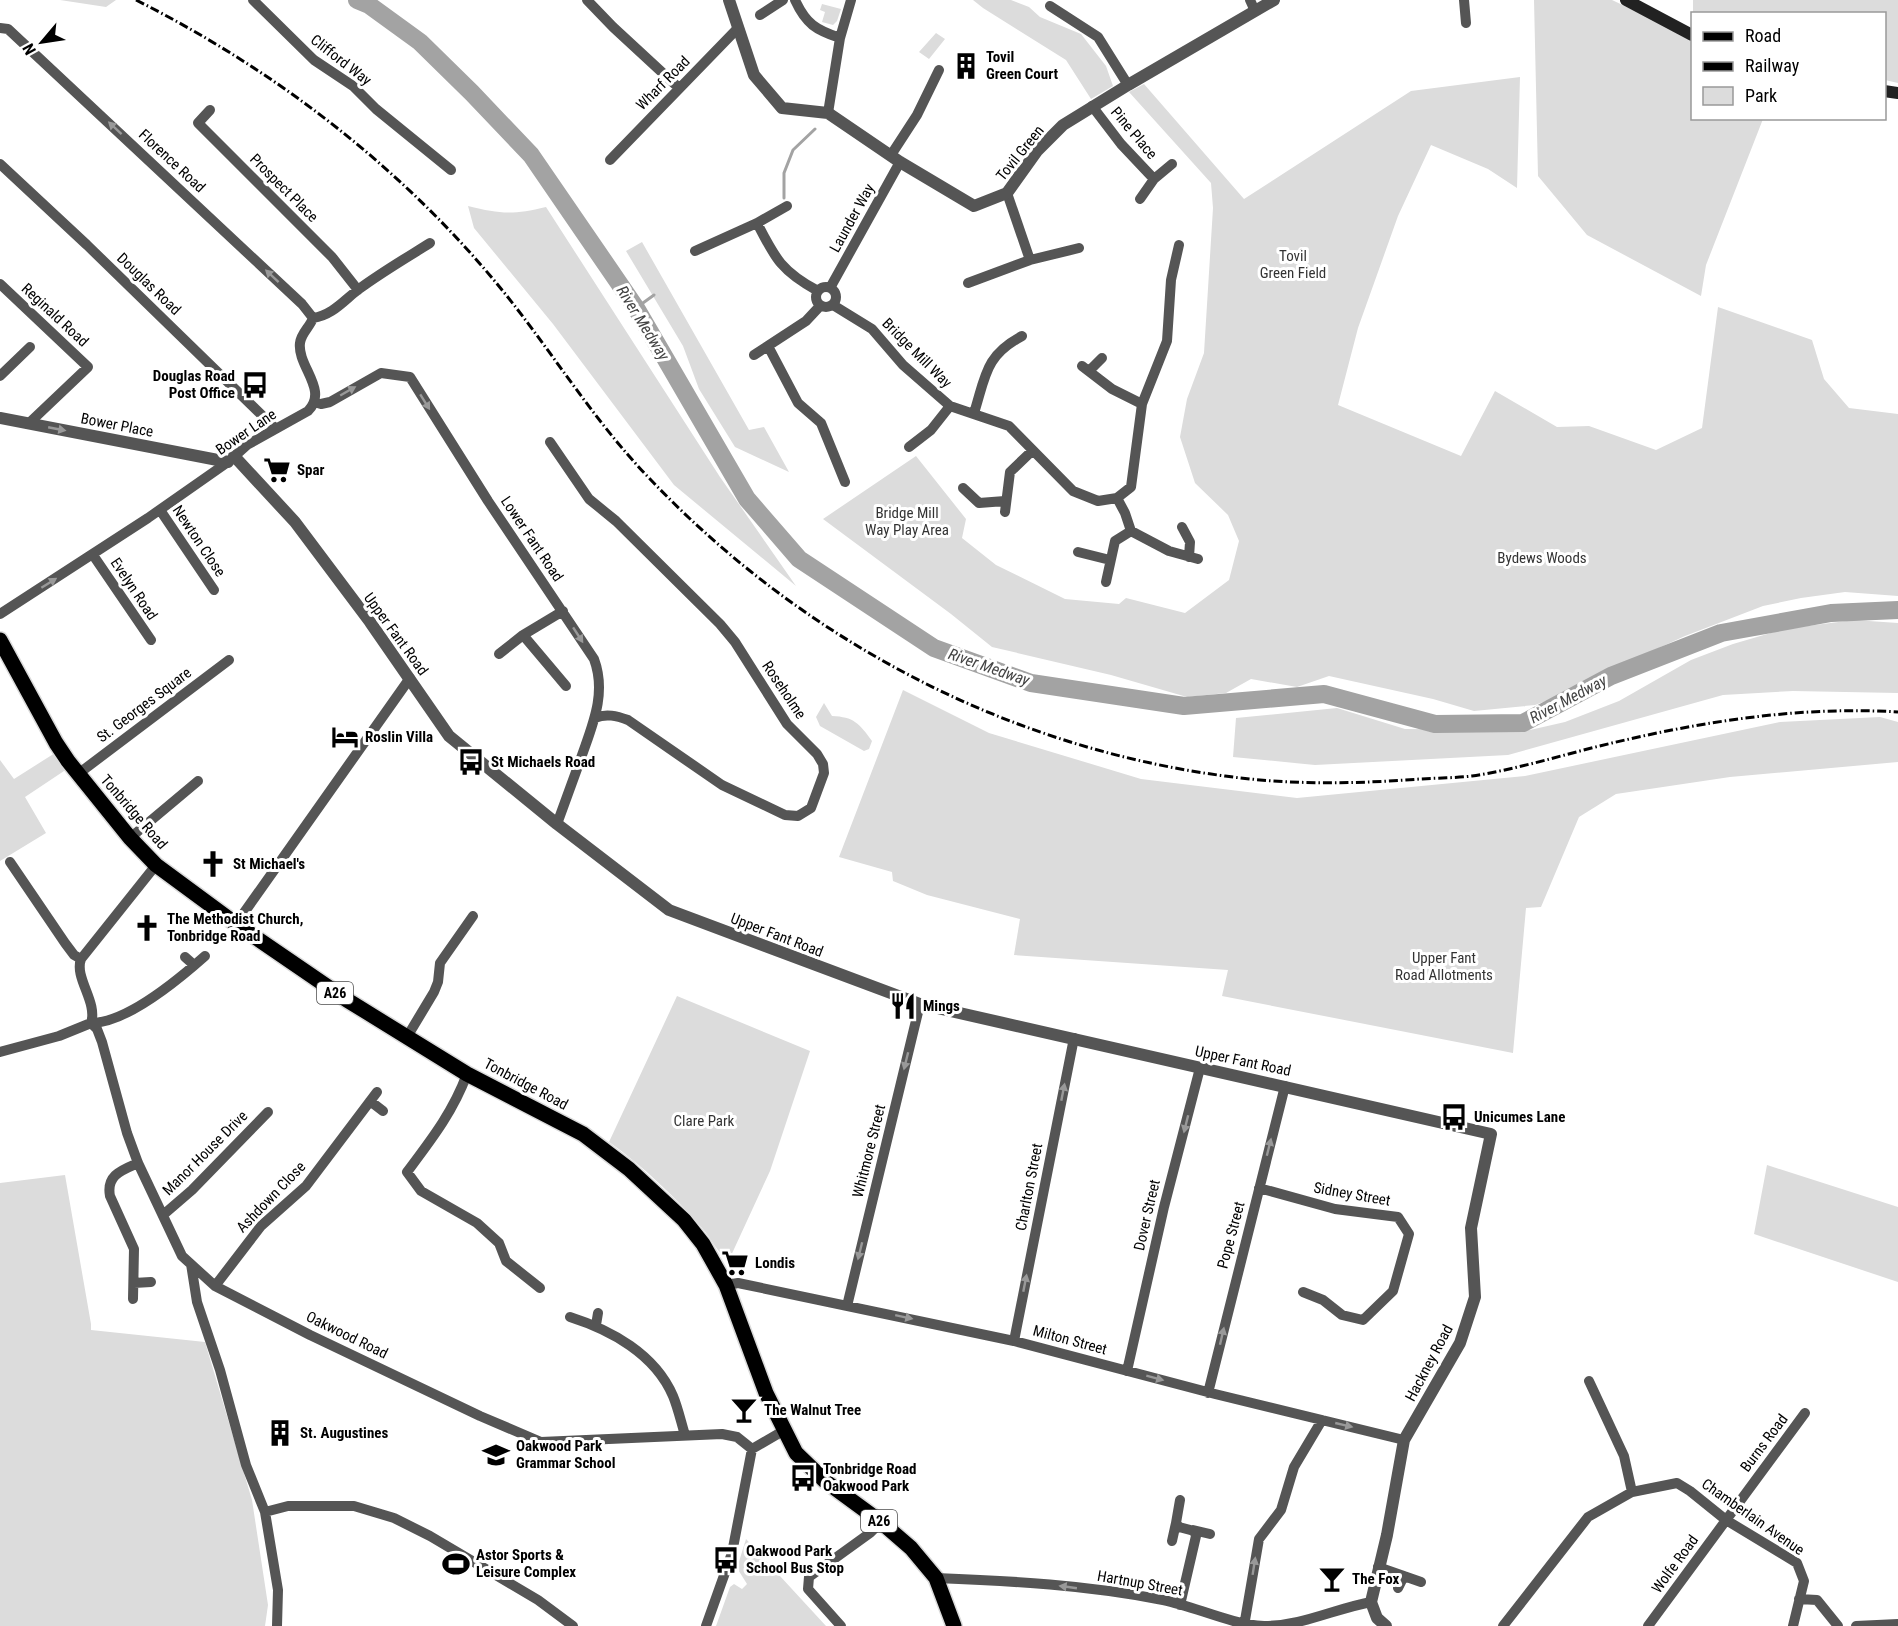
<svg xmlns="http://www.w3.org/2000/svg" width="1898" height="1626" font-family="'Roboto Condensed',sans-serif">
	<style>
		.green { fill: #dcdcdc }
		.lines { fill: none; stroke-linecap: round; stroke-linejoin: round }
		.stream { stroke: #a3a3a3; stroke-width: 3 }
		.river { stroke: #a3a3a3; stroke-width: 18 }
		.primary-casing { stroke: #dbdbdb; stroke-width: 18 }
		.minor { stroke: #555; stroke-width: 10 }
		.tertiary { stroke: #555; stroke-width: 12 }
		.secondary { stroke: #222; stroke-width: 12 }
		.primary { stroke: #000; stroke-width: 15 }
		.rail { stroke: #000; stroke-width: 3; stroke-dasharray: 9 3 1.5 3; stroke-linecap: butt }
		.oneway { fill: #999 }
		.labels { text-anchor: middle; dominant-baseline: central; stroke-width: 6; stroke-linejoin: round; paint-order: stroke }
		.shield { fill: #fff; stroke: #4c4c4c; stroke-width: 1.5 }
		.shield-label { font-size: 14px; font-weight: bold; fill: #000 }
		.poi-label { font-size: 15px; font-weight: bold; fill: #000; stroke: #fff; text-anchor: start }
		.street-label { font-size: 15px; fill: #000; stroke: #fff }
		.park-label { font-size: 15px; fill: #333; stroke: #fff }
		.water-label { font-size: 16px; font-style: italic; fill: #444; stroke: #fff }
	</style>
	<rect width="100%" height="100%" fill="#fff"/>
	<path class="green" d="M60 0H116L106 7Z
		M973 0H1011L1029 7 1040 17 1081 34 1106 66 1113 86 1091 99 1066 60 983 8Z
		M1534 0H1612L1692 38V118L1763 119 1706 265 1701 296 1587 235 1538 176Z
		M1693 0H1898V83L1885 80 1884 14 1693 13Z
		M822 4 841 9 837 21 833 25 822 22 825 12 820 10Z
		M936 33 945 39 929 59 919 52Z
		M1520 77 1517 188 1488 169 1431 145 1398 216 1358 328 1338 405 1461 456 1495 391 1557 427 1589 426 1656 450 1702 428 1718 307 1812 340 1824 379 1849 408 1898 414V596L1845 592 1801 598 1763 606 1685 636 1606 672 1565 694 1535 705 1474 711 1433 699 1329 676 1297 687 1251 679 1226 693 1187 697 1111 675 992 647 951 614 823 519 916 456 966 519 962 538 996 565 1065 599 1119 604 1126 598 1185 613 1229 580 1239 541 1228 515 1195 483 1180 437 1187 399 1204 353 1213 208 1211 183 1129 92 1144 84 1244 199 1411 91Z
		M468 206C500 214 513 215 546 207L720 477 796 586 674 485 553 324 474 228Z
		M642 242 749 430 764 427 789 472 735 447 699 389 683 346 626 251Z
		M1854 620 1898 623V693L1793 691 1723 695 1508 755 1315 765 1233 757 1236 718 1337 708 1405 729 1530 730 1565 722 1619 701 1691 660 1733 644 1784 629Z
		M903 690 989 733 1141 779 1297 798 1525 776 1780 722 1880 717 1898 722V762L1730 777 1616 794 1579 817 1541 907 1526 908 1513 1053 1222 996 1228 970 1014 955 1020 919 927 895 893 881 892 872 839 857Z
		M824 703 832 716C854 717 859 723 872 741L869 749 864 751 820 726 816 717Z
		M55 753 67 769 25 797 46 833 0 861V760L14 779Z
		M677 996 810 1051 770 1171 729 1260C716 1252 712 1239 702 1228 675 1197 643 1166 609 1142Z
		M1767 1165 1898 1207V1282L1754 1234Z
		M65 1175 91 1324V1330L205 1342 252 1500 268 1605 265 1626H0V1183Z
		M746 1539 826 1626H716L730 1587 734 1584 742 1589 747 1584 737 1568Z"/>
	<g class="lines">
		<path class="stream" d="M784 198V173L793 150 815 129
			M636 308 654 295"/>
		<path class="river" d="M357 0 369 5 420 42 472 93 531 155 636 308 747 499 799 559 934 648 1031 683 1184 706 1324 694 1435 724 1523 723 1611 676 1721 633 1831 613 1898 610"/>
		<defs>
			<path id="primary" d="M0 640 56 743 68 761 130 838 156 865 236 924 347 1000 467 1074 583 1134 629 1169 684 1220 703 1244 726 1285 766 1393 796 1453 825 1481 881 1522 911 1548 936 1578 954 1626"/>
		</defs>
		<use href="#primary" class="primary-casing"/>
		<path class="minor" d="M253 0 314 60 353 86 376 109 451 170
			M587 0 613 27 679 88
			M795 0C806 24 816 30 840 38
			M1250 0 1255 11
			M1464 0 1466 23
			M1050 6 1098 37 1128 85
			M760 15 783 0
			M0 28 8 29 302 304 313 318
			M1092 106 1121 144 1154 179
			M210 110 198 123 332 257 358 290
			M828 113 840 38 851 0
			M891 155 917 115 939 70
			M610 160 738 28
			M0 164 87 245 275 428
			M1007 193 1030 260
			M1140 199 1154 179 1172 164
			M757 223C775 258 781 271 818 291
			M695 251 757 223 787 206
			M968 283 1030 260 1079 248
			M0 284 88 367 28 424
			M816 297a10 10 0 1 1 20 0a10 10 0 1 1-20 0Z
			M830 288 900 162
			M833 305 872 329 903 365 950 406 1009 426 1073 491 1098 501 1117 498 1131 487 1142 404 1167 341 1171 280 1179 245
			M313 318C333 315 344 300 359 289 382 272 406 258 430 243
			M768 346 798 403 821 423 845 482
			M754 355 806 321 820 306
			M1082 366 1112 389 1142 404
			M1089 371 1102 358
			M0 376 30 347
			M314 402 321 404 330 402 381 373 410 377 488 501 594 659C607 694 592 726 581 758 573 780 565 802 557 824
			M974 413C986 375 985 356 1022 336
			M550 442 589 499 616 521 720 624 735 642 787 724 817 754 823 764 824 773 811 808 798 816 785 815 722 785 628 720C617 716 606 713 595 718
			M909 447 931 430 950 406
			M963 488 979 503 1005 501
			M1117 498 1125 513 1131 531 1169 551 1198 559
			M160 510 214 590
			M1005 512 1010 472 1032 451
			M1182 527 1190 542 1189 557
			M1078 552 1110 560
			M93 555 151 640
			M1106 582 1115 541 1131 531
			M0 614 148 518 228 462 247 445 308 411C329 390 297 366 300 343 301 333 310 327 313 318
			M523 635 566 686
			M499 654 523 635 563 611
			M78 774 229 660
			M130 838 198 781
			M10 862 65 943 74 955 81 959
			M236 924 410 678
			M185 957 194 965
			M91 1023 97 1029 102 1042 127 1133 138 1163 182 1256 215 1286 310 1335 480 1416 541 1442 722 1434 737 1437 752 1449
			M91 1023C127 1023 178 980 205 956
			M407 1037 434 992 438 982 440 963 473 916
			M0 1052 59 1036 91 1023C98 1002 74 978 81 959L156 865
			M467 1074C453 1112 431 1140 407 1172L421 1191 477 1223 499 1243 506 1261 540 1288
			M370 1101 383 1111
			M1259 1188 1335 1209 1398 1217 1409 1234 1393 1291 1363 1320 1342 1315 1323 1300 1303 1292
			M163 1215 192 1190 268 1112
			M191 1264 197 1302 220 1370 246 1465 265 1512 278 1590 277 1626
			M134 1283 151 1282
			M726 1285 738 1283 1014 1341 1215 1394 1404 1440
			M215 1286 261 1226 306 1186 377 1092
			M133 1299 134 1249 110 1196C106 1175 122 1170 138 1163
			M847 1306 920 1004
			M570 1317C611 1330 655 1354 673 1396 678 1408 681 1422 685 1435
			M596 1325 598 1313
			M1014 1341 1074 1038
			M1127 1371 1164 1207 1200 1068
			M1589 1381 1624 1456 1632 1492
			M1208 1393 1285 1086
			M1180 1500 1176 1523 1179 1527 1194 1531 1196 1536 1180 1605
			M265 1512 288 1506H354L394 1518 430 1536 538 1600 573 1626
			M1193 1530 1210 1534
			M1172 1541 1176 1523
			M1378 1567 1421 1582
			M936 1578C1012 1581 1088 1585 1163 1600 1197 1607 1229 1624 1264 1626 1302 1626 1334 1609 1371 1602
			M1398 1588 1404 1576
			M1799 1599 1817 1600 1838 1626
			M706 1626 732 1553 752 1449 783 1431
			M841 1626 808 1589 809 1577 870 1533 881 1522
			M1244 1626 1259 1539 1281 1510 1294 1467 1322 1420
			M1503 1626 1588 1517 1632 1492 1677 1483 1690 1491 1726 1520 1797 1563 1804 1581 1793 1626
			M1648 1626 1805 1413
			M1856 1626 1898 1624"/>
		<path class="tertiary" d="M729 0 754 75 782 108 828 113 900 162 974 206 1007 193 1037 151 1063 125 1128 85 1274 0
			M0 418 228 462
			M234 456 295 522 370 622 449 736 557 824 669 910 920 1004 1491 1134 1471 1228 1475 1297 1460 1343 1404 1440 1387 1535 1371 1602 1377 1618 1386 1626"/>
		<path class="secondary" d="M1626 0 1692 35
			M1884 91 1898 93"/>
		<use href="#primary" class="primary"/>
		<path class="rail" d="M136 0C273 69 399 165 498 285 550 348 592 419 650 479 802 639 1005 747 1225 776 1290 785 1355 784 1420 779 1437 778 1455 778 1472 776 1519 769 1565 754 1612 743 1705 721 1802 706 1898 712"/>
	</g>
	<defs><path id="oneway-solid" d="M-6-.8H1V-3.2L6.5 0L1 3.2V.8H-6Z" transform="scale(1.5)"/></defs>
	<g class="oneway">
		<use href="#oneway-solid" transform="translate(115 128) rotate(-137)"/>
		<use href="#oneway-solid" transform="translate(272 276) rotate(-137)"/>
		<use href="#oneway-solid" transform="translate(348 391) rotate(-30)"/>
		<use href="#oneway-solid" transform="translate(425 402) rotate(58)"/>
		<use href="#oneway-solid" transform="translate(57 429) rotate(11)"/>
		<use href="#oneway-solid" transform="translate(49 583) rotate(-32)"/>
		<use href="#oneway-solid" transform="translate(578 635) rotate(57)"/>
		<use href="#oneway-solid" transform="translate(906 1061) rotate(104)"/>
		<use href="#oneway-solid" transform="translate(1063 1092) rotate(-79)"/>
		<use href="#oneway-solid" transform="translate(1186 1124) rotate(104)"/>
		<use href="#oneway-solid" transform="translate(1269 1147) rotate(-76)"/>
		<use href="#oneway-solid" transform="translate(860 1251) rotate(104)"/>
		<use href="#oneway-solid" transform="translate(1025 1283) rotate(-79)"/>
		<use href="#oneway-solid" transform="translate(904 1317) rotate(12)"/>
		<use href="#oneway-solid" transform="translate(1222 1336) rotate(-77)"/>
		<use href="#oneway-solid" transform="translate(1155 1378) rotate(15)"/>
		<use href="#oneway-solid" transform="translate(1344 1425) rotate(13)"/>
		<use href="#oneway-solid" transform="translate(1254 1566) rotate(-81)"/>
		<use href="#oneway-solid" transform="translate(1068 1587) rotate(-172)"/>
	</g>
	<defs>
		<symbol id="building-bare" viewBox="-9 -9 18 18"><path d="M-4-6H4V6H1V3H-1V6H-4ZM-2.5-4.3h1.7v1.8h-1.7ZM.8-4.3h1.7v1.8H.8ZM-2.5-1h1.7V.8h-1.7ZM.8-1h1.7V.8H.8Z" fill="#000" stroke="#fff" stroke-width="2.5" paint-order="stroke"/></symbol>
		<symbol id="bus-bare" viewBox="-9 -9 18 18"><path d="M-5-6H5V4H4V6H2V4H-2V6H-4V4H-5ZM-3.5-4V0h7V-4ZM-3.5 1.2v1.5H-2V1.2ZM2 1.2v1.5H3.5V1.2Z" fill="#000" stroke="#fff" stroke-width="2.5" paint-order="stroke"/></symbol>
		<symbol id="supermarket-bare" viewBox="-9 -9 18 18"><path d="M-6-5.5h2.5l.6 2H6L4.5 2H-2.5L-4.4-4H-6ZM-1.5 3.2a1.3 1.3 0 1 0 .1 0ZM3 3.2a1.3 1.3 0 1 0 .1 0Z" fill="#000" stroke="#fff" stroke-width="2.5" paint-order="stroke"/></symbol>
		<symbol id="hotel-bare" viewBox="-9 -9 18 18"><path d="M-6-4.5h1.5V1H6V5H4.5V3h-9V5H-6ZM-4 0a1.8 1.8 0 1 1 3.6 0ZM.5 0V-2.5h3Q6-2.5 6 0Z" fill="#000" stroke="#fff" stroke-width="2.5" paint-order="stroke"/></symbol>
		<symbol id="church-bare" viewBox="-9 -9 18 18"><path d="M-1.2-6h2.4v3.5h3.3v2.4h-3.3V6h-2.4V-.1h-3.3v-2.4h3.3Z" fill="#000" stroke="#fff" stroke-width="2.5" paint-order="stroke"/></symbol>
		<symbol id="restaurant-bare" viewBox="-9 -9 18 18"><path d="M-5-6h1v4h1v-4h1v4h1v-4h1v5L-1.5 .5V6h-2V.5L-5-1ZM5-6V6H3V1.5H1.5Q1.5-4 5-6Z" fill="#000" stroke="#fff" stroke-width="2.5" paint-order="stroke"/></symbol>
		<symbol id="bar-bare" viewBox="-9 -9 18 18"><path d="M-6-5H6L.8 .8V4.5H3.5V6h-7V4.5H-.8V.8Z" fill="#000" stroke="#fff" stroke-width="2.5" paint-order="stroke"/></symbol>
		<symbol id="school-bare" viewBox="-9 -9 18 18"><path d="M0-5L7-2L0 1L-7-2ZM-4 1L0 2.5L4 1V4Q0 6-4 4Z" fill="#000" stroke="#fff" stroke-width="2.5" paint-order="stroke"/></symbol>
		<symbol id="stadium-bare" viewBox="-9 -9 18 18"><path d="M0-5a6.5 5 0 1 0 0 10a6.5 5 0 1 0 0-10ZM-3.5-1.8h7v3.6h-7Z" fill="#000" stroke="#fff" stroke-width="2.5" paint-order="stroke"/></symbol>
	</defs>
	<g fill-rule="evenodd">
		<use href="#building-bare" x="947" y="47" width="38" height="38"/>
		<use href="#bus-bare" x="236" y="366" width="38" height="38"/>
		<use href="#supermarket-bare" x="258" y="451" width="38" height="38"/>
		<use href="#hotel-bare" x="326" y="718" width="38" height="38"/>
		<use href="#bus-bare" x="452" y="743" width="38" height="38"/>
		<use href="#church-bare" x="194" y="845" width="38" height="38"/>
		<use href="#church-bare" x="128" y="909" width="38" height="38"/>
		<use href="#restaurant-bare" x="884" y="987" width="38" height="38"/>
		<use href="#bus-bare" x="1435" y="1098" width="38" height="38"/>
		<use href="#supermarket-bare" x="716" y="1244" width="38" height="38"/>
		<use href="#bar-bare" x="725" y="1391" width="38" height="38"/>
		<use href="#building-bare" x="261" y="1414" width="38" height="38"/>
		<use href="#school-bare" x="477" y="1436" width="38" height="38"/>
		<use href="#bus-bare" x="784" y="1459" width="38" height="38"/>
		<use href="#bus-bare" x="707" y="1541" width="38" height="38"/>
		<use href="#stadium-bare" x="437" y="1545" width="38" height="38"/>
		<use href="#bar-bare" x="1313" y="1560" width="38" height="38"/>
	</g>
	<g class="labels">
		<g class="shield">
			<rect x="317" y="982" width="36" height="22" rx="4.5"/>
			<rect x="861" y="1510" width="36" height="22" rx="4.5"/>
		</g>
		<g class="shield-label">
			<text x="335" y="993">A26</text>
			<text x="879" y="1521">A26</text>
		</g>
		<g class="poi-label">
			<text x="986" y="57">Tovil<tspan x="986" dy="17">Green Court</tspan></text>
			<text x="235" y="376" text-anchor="end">Douglas Road<tspan x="235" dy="17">Post Office</tspan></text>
			<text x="297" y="470">Spar</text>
			<text x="365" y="737">Roslin Villa</text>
			<text x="491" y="762">St Michaels Road</text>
			<text x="233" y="864">St Michael's</text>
			<text x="167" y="919">The Methodist Church,<tspan x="167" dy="17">Tonbridge Road</tspan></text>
			<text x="923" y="1006">Mings</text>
			<text x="1474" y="1117">Unicumes Lane</text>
			<text x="755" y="1263">Londis</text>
			<text x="764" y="1410">The Walnut Tree</text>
			<text x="300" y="1433">St. Augustines</text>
			<text x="516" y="1446">Oakwood Park<tspan x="516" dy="17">Grammar School</tspan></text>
			<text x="823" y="1469">Tonbridge Road<tspan x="823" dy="17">Oakwood Park</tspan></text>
			<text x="746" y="1551">Oakwood Park<tspan x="746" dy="17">School Bus Stop</tspan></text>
			<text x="476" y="1555">Astor Sports &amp;<tspan x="476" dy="17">Leisure Complex</tspan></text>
			<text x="1352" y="1579">The Fox</text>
		</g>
		<g class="street-label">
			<text transform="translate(341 60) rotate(38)">Clifford Way</text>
			<text transform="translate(663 83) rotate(-45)">Wharf Road</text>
			<text transform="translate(1134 133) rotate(50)">Pine Place</text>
			<text transform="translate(1020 153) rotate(-51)">Tovil Green</text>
			<text transform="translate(172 161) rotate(43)">Florence Road</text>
			<text transform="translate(284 188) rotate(45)">Prospect Place</text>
			<text transform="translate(852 218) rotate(-61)">Launder Way</text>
			<text transform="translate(149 284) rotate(44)">Douglas Road</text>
			<text transform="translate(55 315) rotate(43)">Reginald Road</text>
			<text transform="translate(917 353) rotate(45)">Bridge Mill Way</text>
			<text transform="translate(117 425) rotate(11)">Bower Place</text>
			<text transform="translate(246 432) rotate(-34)">Bower Lane</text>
			<text transform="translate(532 539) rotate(56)">Lower Fant Road</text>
			<text transform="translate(199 541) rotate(56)">Newton Close</text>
			<text transform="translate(134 589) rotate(56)">Evelyn Road</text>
			<text transform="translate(396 634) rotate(54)">Upper Fant Road</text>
			<text transform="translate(784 690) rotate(56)">Roseholme</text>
			<text transform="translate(144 705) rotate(-37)">St. Georges Square</text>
			<text transform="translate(134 812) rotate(49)">Tonbridge Road</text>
			<text transform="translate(777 935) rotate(21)">Upper Fant Road</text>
			<text transform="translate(1243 1061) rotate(12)">Upper Fant Road</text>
			<text transform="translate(526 1084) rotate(28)">Tonbridge Road</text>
			<text transform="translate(869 1151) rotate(-76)">Whitmore Street</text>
			<text transform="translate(205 1153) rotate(-45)">Manor House Drive</text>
			<text transform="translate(1029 1187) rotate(-79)">Charlton Street</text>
			<text transform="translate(1352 1194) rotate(10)">Sidney Street</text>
			<text transform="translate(271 1197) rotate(-46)">Ashdown Close</text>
			<text transform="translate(1147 1215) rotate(-77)">Dover Street</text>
			<text transform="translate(1231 1235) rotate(-75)">Pope Street</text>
			<text transform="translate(347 1335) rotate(26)">Oakwood Road</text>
			<text transform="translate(1070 1340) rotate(15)">Milton Street</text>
			<text transform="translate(1429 1363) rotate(-62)">Hackney Road</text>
			<text transform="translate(1764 1443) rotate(-53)">Burns Road</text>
			<text transform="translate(1753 1517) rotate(35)">Chamberlain Avenue</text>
			<text transform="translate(1675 1564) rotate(-54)">Wolfe Road</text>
			<text transform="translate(1140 1583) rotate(10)">Hartnup Street</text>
		</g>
		<g class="park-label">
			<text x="1293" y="256">Tovil<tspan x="1293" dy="17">Green Field</tspan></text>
			<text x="907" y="513">Bridge Mill<tspan x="907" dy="17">Way Play Area</tspan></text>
			<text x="1542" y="558">Bydews Woods</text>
			<text x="1444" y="958">Upper Fant<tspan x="1444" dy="17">Road Allotments</tspan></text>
			<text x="704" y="1121">Clare Park</text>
		</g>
		<g class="water-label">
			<text transform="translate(643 323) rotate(58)">River Medway</text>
			<text transform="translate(989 667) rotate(19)">River Medway</text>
			<text transform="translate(1568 699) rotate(-28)">River Medway</text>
		</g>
	</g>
	<rect x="1691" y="12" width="195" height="108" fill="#ffffff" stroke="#999999" stroke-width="1.5"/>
	<rect x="1703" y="32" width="30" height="9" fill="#000000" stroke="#999999" stroke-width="1.5"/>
	<text x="1745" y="42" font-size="18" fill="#000000">Road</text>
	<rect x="1703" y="62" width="30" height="9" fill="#000000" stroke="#999999" stroke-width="1.5"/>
	<text x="1745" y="72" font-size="18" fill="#000000">Railway</text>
	<rect x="1703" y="87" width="30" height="18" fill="#dcdcdc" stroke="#999999" stroke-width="1.5"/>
	<text x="1745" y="102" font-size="18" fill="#000000">Park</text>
	<g transform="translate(42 42) rotate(241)" stroke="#ffffff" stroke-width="4.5" paint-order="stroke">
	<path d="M0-4.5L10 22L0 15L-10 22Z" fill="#000000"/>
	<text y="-9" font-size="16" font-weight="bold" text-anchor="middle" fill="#000000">N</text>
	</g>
</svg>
